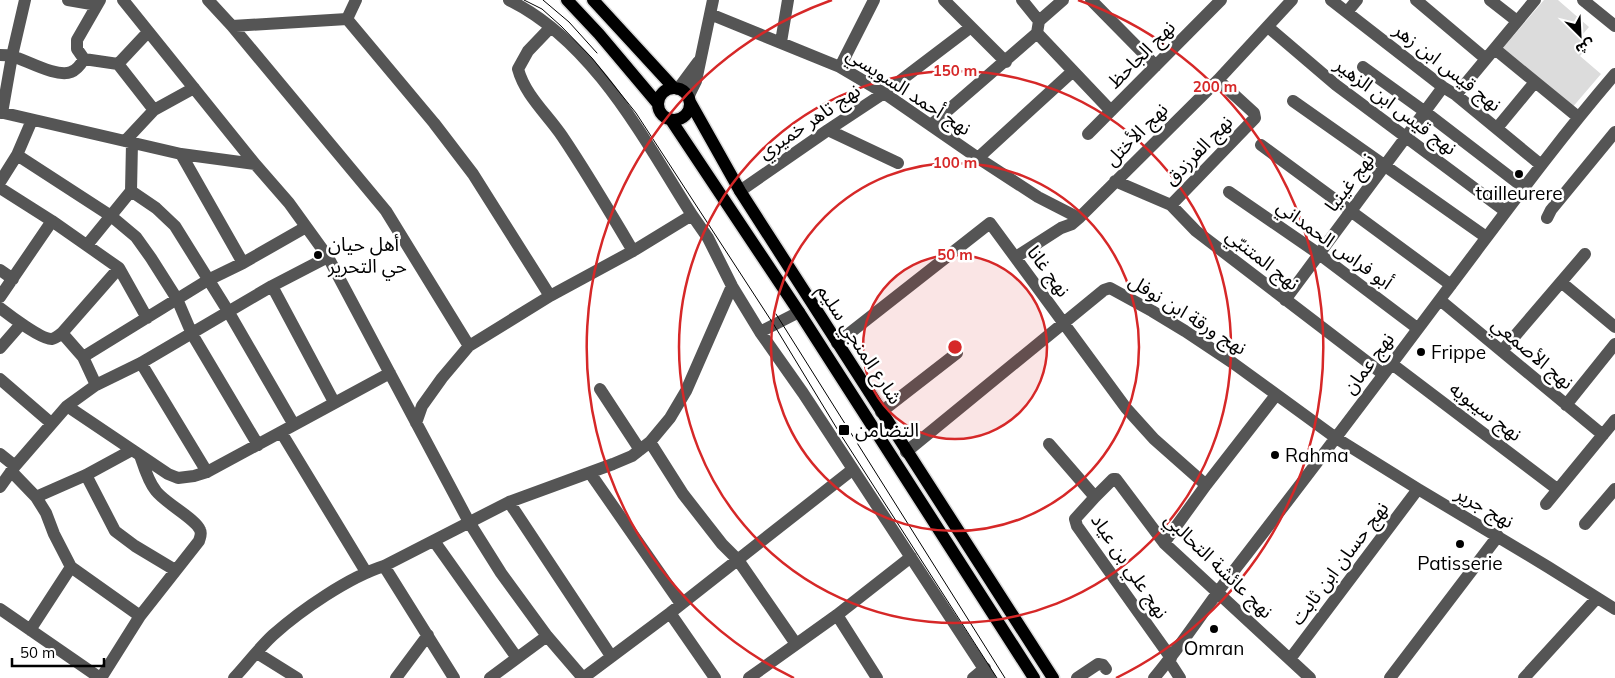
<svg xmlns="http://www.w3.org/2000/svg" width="1615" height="678" font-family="Mulish,'Noto Sans Arabic',sans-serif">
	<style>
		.green { fill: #dcdcdc }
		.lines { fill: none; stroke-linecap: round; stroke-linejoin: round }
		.major-casing { stroke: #dbdbdb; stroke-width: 15 }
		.minor { stroke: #555; stroke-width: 12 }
		.major { stroke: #000; stroke-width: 12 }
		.tram { stroke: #000; stroke-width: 1 }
		.ring { fill: none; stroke: #d62828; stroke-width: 2.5 }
		.poi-dot { fill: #000; stroke: #fff; stroke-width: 2 }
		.labels { text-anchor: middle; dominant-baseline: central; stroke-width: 5; stroke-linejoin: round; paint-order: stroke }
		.street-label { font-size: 19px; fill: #000; stroke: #fff }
		.poi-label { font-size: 19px; fill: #000; stroke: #fff; text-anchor: start }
		.centre { fill: #d62828; stroke: #fff; stroke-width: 2.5 }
		.ring-label { font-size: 15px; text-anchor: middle; font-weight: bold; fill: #d62828; stroke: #fff; stroke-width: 5; stroke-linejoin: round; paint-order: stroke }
	</style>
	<rect width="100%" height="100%" fill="#fff"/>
	<path class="green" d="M1544 0H1558L1589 27 1582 35 1591 43 1580 56 1601 74 1571 109 1502 49Z"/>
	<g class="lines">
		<defs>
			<path id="major" d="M567 0 599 34 658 104
				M593 0 674 88
				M658 104a16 16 0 1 1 32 0a16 16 0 1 1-32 0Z
				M690 102 740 191 1053 678
				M671 120 799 312 1034 678"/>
		</defs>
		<use href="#major" class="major-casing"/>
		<path class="minor" d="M68 0 97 5
			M100 0 77 40V49L84 59 118 64 154 110
			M123 0 255 164
			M208 0 232 26 386 211 469 346
			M509 0C594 42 643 138 692 215
			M944 0 1006 62
			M1022 0 1039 21
			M1091 0 1156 66
			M1331 0 1443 87 1456 95 1541 165
			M1416 0 1486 59
			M1490 0 1517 21
			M1583 0 1615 26
			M1347 12 1357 0
			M710 14 840 67 884 93 978 158 1038 197 1079 218
			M347 19 356 0
			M232 26 347 19 434 123 473 174 550 296
			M1268 27 1336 85 1505 211
			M550 28 528 51 518 69C525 95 547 114 562 136 587 173 610 212 633 251
			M1037 33 1111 111
			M781 42 788 0
			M1495 49 1578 117
			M0 55C4 55 8 55 12 56 26 60 57 78 71 72 77 70 81 64 84 59
			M118 64 148 32
			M840 67 874 0
			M1363 67 1424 111 1523 187
			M678 89 698 62
			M1456 95 1535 0
			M688 97 696 81 713 0
			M1293 101 1486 237
			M0 112 181 154 255 164 289 203 328 257 469 522 501 573 547 636 583 678
			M2 113 12 56 25 0
			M931 125 1037 33 1039 21 1063 0
			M1497 128 1535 82
			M828 130 898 163
			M1088 134 1221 0
			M125 141 154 110 194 88
			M1261 145 1451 285
			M181 154 243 263
			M17 155 111 216 136 237 151 258 177 299 192 334 258 445
			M978 158 1073 71
			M1115 181 1171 205 1196 231 1383 374
			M0 182 17 155 32 120
			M0 188 52 221 0 297
			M131 191 132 143
			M740 191 828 130 884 93 971 27
			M1229 192 1319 254 1417 328
			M1171 205 1255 118 1254 113 1218 80
			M1547 218 1551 210 1615 132
			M52 221 119 268 147 318
			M87 245 131 191 156 208 175 226 228 311 294 425
			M1016 257 1061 228 1072 224 1079 218 1218 80 1292 0
			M0 270 13 279
			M1561 282 1615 327
			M272 286 334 402
			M1285 300 1443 87
			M1440 300 1603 435
			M0 308C9 315 42 340 52 339 56 338 59 335 62 333L119 268
			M760 332 803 393 990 678
			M62 333 83 357 96 385
			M837 343 990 223 1126 408 1154 439 1206 485
			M0 348 21 324
			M1502 351 1585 254
			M83 357 208 280 243 263 306 227
			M141 363 207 472
			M1392 364 1557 489
			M0 379 51 423
			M600 389 640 450
			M1566 405 1615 344
			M67 406 96 385 141 363 272 286 328 257
			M881 412 957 353
			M416 423 422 406 442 378 469 346 550 296 633 251 692 215 708 238 732 286 760 332 799 312
			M281 432 366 572
			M650 442 683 494 722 544 738 560 796 644
			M1049 444 1095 497 1113 479H1116L1164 543 1310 678
			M906 452 1104 290 1110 288 1152 311 1185 331 1233 363 1336 438 1418 489 1548 567 1615 609
			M0 454 15 466
			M11 471 36 497 46 513 54 534 71 567 140 616
			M590 473 681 604
			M86 475 115 531 135 546 175 570
			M0 487 15 466 67 406 168 474 178 478 194 476 207 472 390 373
			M36 497 86 475 132 450
			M1095 497 1075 519 1077 526 1171 658
			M509 502 611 656
			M1546 504 1615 420
			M1585 524 1615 489
			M434 541 517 658
			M1164 543 1206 485 1276 395
			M384 566 454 678
			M0 609 100 678
			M670 613 715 678
			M837 615 877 678
			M30 630 71 567
			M257 653 297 678
			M1290 659 1418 489
			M1169 661 1180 678
			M101 678 140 616 199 541C200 537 202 534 200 530 196 519 165 503 156 491 148 481 144 467 140 455
			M234 678C247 664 259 648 273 635 301 610 349 577 384 566L509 502 613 464 632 456 650 442 670 418 686 391 732 286
			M396 678 428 635
			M490 678 547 636
			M583 678 670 613 852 470
			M749 678 837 615 911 557
			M973 678 985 668
			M1077 678 1098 664 1103 665 1106 669
			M1154 678C1181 646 1204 610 1229 577 1302 483 1373 389 1444 294 1500 220 1554 145 1615 74
			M1390 678 1498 536
			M1524 678 1597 598"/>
		<use href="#major" class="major"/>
		<path class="tram" d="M524 0 542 9 561 26 592 58 636 113 774 325 839 432 997 678
			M543 0 569 22 597 53
			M776 314 1005 678"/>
	</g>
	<circle cx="955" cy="347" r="92" fill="#d62828" fill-opacity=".12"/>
	<g class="ring">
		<circle cx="955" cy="347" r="92"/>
		<circle cx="955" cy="347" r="184"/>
		<circle cx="955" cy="347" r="276"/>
		<path d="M794 678A368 368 0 0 1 832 0M1078 0A368 368 0 0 1 1116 678"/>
	</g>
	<g class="poi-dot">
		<circle cx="1519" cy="174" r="5"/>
		<circle cx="318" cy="255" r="5"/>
		<circle cx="1421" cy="352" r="5"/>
		<rect x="838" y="424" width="12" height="12" rx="2.5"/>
		<circle cx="1275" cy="455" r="5"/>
		<circle cx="1460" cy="544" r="5"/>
		<circle cx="1214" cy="629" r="5"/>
	</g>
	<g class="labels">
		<g class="street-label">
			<text transform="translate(1141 54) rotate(-45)">نهج الجاحظ</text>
			<text transform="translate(1448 67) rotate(38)">نهج قيس ابن زهر</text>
			<text transform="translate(909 91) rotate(33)">نهج أحمد السويسي</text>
			<text transform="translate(1396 106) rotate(37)">نهج قيس ابن الزهير</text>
			<text transform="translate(809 121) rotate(-34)">نهج تاهر خميري</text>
			<text transform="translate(1136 134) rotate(-45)">نهج الأختل</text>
			<text transform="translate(1198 150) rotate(-46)">نهج الفرزدق</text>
			<text transform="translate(1349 182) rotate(-53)">نهج غينيا</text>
			<text transform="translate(1335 244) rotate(36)">أبو فراس الحمداني</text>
			<text transform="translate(1263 259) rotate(38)">نهج المتنبّي</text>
			<text transform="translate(1049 271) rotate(54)">نهج غانا</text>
			<text transform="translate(1188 314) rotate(32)">نهج ورقة ابن نوفل</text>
			<text transform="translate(860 344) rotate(57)">شارع المنجي سليم</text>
			<text transform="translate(1533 353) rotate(40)">نهج الأصمعي</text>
			<text transform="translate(1368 363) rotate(-53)">نهج عمان</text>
			<text transform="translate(1486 411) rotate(37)">نهج سيبويه</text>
			<text transform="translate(1485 507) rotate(30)">نهج جرير</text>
			<text transform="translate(1339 563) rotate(-53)">نهج حسان ابن ثابت</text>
			<text transform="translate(1219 565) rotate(44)">نهج عائشة التحالبي</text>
			<text transform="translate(1130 566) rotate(56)">نهج علي بن عياد</text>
		</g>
		<g class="poi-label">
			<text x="1519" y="193" text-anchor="middle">tailleurere</text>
			<text x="328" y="244">أهل حيان<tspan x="328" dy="22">حي التحرير</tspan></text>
			<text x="1431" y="352">Frippe</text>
			<text x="855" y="430">التضامن</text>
			<text x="1285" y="455">Rahma</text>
			<text x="1460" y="563" text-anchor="middle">Patisserie</text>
			<text x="1214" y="648" text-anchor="middle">Omran</text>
		</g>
	</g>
	<circle cx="955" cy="347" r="8" class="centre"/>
	<g class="ring-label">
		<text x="955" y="76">150 m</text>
		<text x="1215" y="92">200 m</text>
		<text x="955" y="168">100 m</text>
		<text x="955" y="260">50 m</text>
	</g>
	<g transform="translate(1580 35) rotate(156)" stroke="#ffffff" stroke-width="4" paint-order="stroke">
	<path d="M0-4L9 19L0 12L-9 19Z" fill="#000000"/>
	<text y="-8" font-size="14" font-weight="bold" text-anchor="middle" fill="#000000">ش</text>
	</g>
	<path d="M12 658v8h92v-8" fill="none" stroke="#000000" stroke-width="2.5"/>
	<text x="20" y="658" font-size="15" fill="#000000" stroke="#ffffff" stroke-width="4" paint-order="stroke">50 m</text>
</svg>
